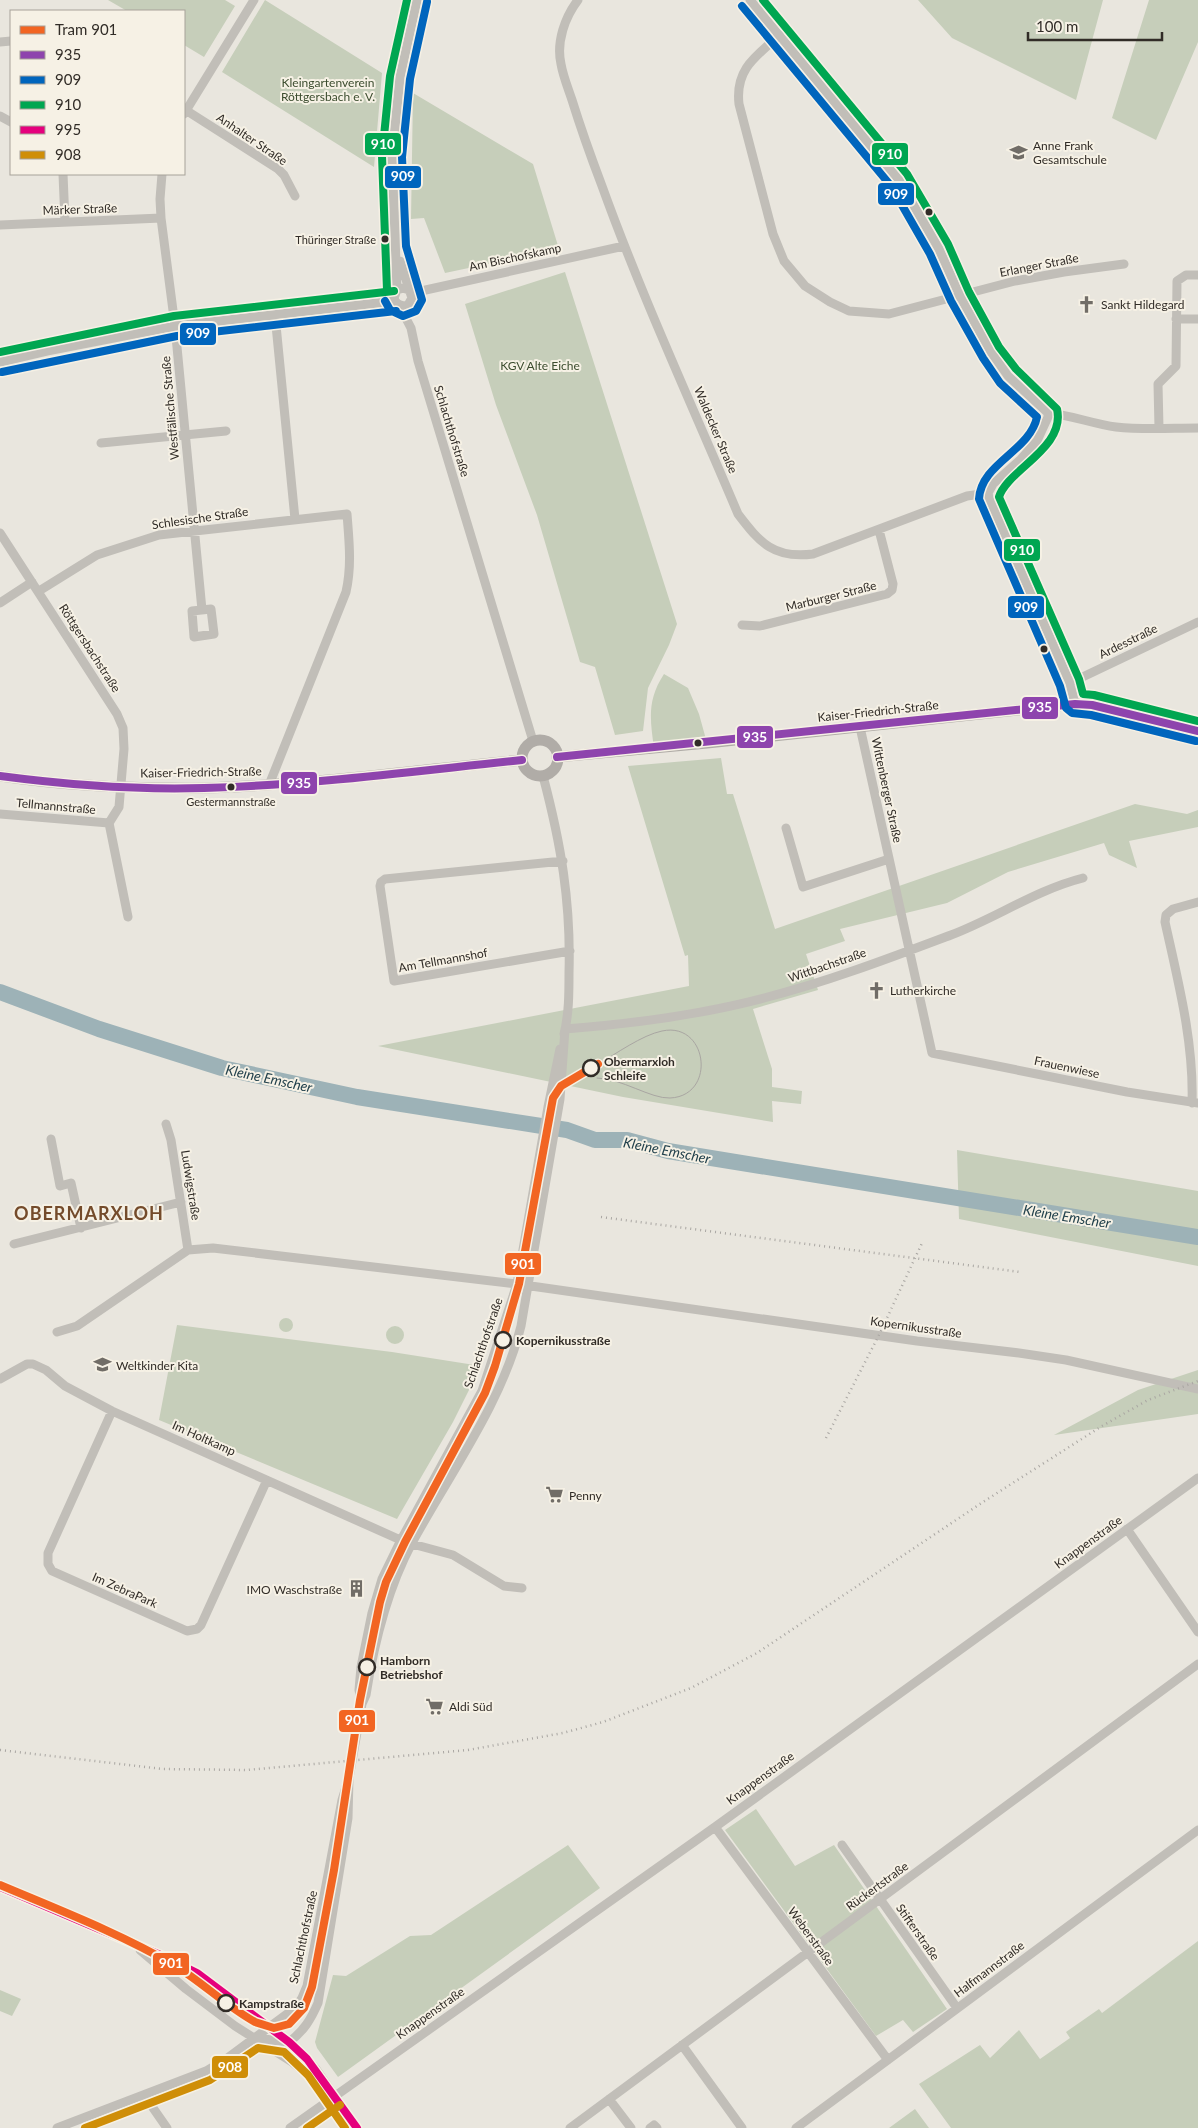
<svg xmlns="http://www.w3.org/2000/svg" width="1198" height="2128" font-family="Lato,sans-serif">
	<style>
		.green { fill: #c6ceba }
		.lines { fill: none; stroke-linecap: round; stroke-linejoin: round }
		.river { stroke: #9db2b7; stroke-width: 16 }
		.minor { stroke: #c1beb8; stroke-width: 9 }
		.major { stroke: #b0aca7; stroke-width: 11 }
		.tram { stroke: #a9a6a2; stroke-width: 1 }
		.rail { stroke: #a9a6a2; stroke-width: 2.5; stroke-dasharray: 1 4; stroke-linecap: butt }
		.bus-1-casing { stroke: #f6f1e5; stroke-width: 11 }
		.bus-2-casing { stroke: #f6f1e5; stroke-width: 11 }
		.bus-3-casing { stroke: #f6f1e5; stroke-width: 11 }
		.bus-4-casing { stroke: #f6f1e5; stroke-width: 11 }
		.bus-5-casing { stroke: #f6f1e5; stroke-width: 11 }
		.bus-1 { stroke: #8e44ad; stroke-width: 8 }
		.bus-2 { stroke: #0065bd; stroke-width: 8 }
		.bus-3 { stroke: #00a651; stroke-width: 8 }
		.bus-4 { stroke: #e5007d; stroke-width: 8 }
		.bus-5 { stroke: #cf8e08; stroke-width: 8 }
		.tram-1-casing { stroke: #f6f1e5; stroke-width: 11 }
		.tram-1 { stroke: #f26522; stroke-width: 8 }
		.bus-dot { fill: #312c27; stroke: #f6f1e5; stroke-width: 2 }
		.stop-dot { fill: #f6f1e5; stroke: #312c27; stroke-width: 2.5 }
		.labels { text-anchor: middle; dominant-baseline: central; stroke-width: 4; stroke-linejoin: round; paint-order: stroke }
		.bus-label { font-size: 11px; fill: #312c27; stroke: #f6f1e5; text-anchor: end }
		.park-label { font-size: 12px; fill: #3b4c2e; stroke: #f6f1e5 }
		.street-label { font-size: 12px; fill: #312c27; stroke: #f6f1e5 }
		.poi-label { font-size: 12px; fill: #312c27; stroke: #f6f1e5; text-anchor: start }
		.stop-label { font-size: 12px; font-weight: bold; fill: #312c27; stroke: #f6f1e5; text-anchor: start }
		.water-label { font-size: 14px; font-style: italic; fill: #22414c; stroke: #f6f1e5 }
		.district-label { font-size: 18px; font-weight: bold; letter-spacing: 1px; fill: #744b2b; stroke: #f6f1e5 }
		.line-badge { stroke: #f6f1e5; stroke-width: 2 }
		.badge-label { font-size: 14px; text-anchor: middle; font-weight: bold; fill: #fff }
	</style>
	<rect width="100%" height="100%" fill="#e9e6de"/>
	<path class="green" d="M108 0H225L235 6 204 57 184 45V11H127Z
		M265 0 382 73 374 167 222 72Z
		M918 0H1103L1076 100 952 38Z
		M1149 0H1198V42L1156 140 1112 118Z
		M413 93 533 164 559 249 445 273 424 218 411 219Z
		M565 272 677 624 669 645 648 688 643 731 615 735 595 667 580 662 537 515 496 405 465 304Z
		M664 674 688 688 699 714 707 743 654 748C650 719 647 700 664 674Z
		M721 758 727 794H733L775 929 1135 804 1187 814 1198 810V827L1129 841 1137 868 1109 855 1104 843 1008 872 947 903 840 929 845 941 806 954 818 990 753 1009 772 1069V1087L802 1091 801 1104 772 1101 773 1122 623 1097 378 1046 689 986 688 955 685 956 628 766Z
		M957 1150 1198 1191V1266L959 1219Z
		M279 1325a7 7 0 1 1 14 0a7 7 0 1 1-14 0Z
		M177 1325 392 1352 481 1366 453 1422 397 1519 159 1420Z
		M386 1335a9 9 0 1 1 18 0a9 9 0 1 1-18 0Z
		M1198 1370V1414L1054 1435 1138 1390Z
		M756 1809 795 1866 834 1845 947 2009 913 2032 903 2020 876 2036 725 1830Z
		M568 1845 600 1888 338 2077 317 2048 315 2042 333 1975 346 1976 410 1936 431 1935Z
		M1198 1941V2128H951L919 2084 980 2045 990 2058 1019 2030 1040 2059 1070 2038 1066 2032 1099 2009 1102 2013Z
		M0 1990 21 1999 12 2016 0 2011Z
		M915 2109 929 2128H889Z"/>
	<g class="lines">
		<path class="river" d="M0 992 99 1029 222 1068 357 1097 567 1130 595 1140H627L668 1151 1198 1237"/>
		<path class="minor" d="M578 0C565 17 556 42 561 64 563 76 568 88 572 100 581 129 591 157 602 186 642 297 692 405 738 514 760 543 774 559 813 554L967 496 988 493
			M750 0 899 180 939 249 960 296 991 352 1008 376 1048 413C1071 415 1093 424 1116 427 1143 430 1171 428 1198 428
			M780 35C756 56 735 69 739 104L773 234 784 261 805 286 830 302 849 311 889 314 1015 281 1064 272 1124 264
			M0 42 11 41
			M184 109 278 169 284 175 295 196
			M184 114 254 0
			M0 116 11 122
			M63 174 65 222
			M162 174 160 199 161 218 175 326 202 610
			M0 225 161 218
			M400 261 412 298 408 305C401 307 396 305 394 298L397 290 403 288 409 290
			M397 290 392 157 400 77 417 0
			M412 293 624 246
			M399 305 411 328 418 361 533 741
			M275 315 295 519
			M1176 319H1198
			M0 362 47 351 175 326 395 301
			M1159 428 1158 384 1176 366 1177 281 1186 275H1198
			M101 443 226 431
			M988 493 989 498 1070 683 1075 704
			M988 493 993 484 1021 459 1037 441 1048 417V413
			M0 533 117 714 123 728 124 749 119 807 109 823 128 917
			M39 591 97 555 159 535 347 514C349 541 352 565 346 592L269 785
			M0 603 32 582
			M211 609 214 634 194 637 192 611Z
			M742 625 760 626 887 594 892 590 893 584 879 530
			M1070 683 1198 622
			M860 727 932 1053 1127 1092 1198 1103
			M543 776C561 844 571 902 569 973 569 993 569 1014 564 1034
			M0 814 109 823
			M786 828 803 887 889 859
			M563 861 385 879 381 882 380 886 394 981 570 951
			M565 1029C631 1024 699 1015 764 998 827 982 890 958 951 935 996 918 1036 890 1083 878
			M1192 1103C1194 1042 1178 981 1165 922L1166 915 1173 909 1198 902
			M166 1124 171 1140 188 1250
			M51 1139 60 1186 71 1183 81 1228
			M14 1244 181 1202
			M57 1332 77 1326 188 1250 213 1248 517 1284 917 1341 1019 1353 1066 1360 1198 1389
			M0 1379 27 1364H33L46 1370 65 1386 112 1411 405 1542 453 1555 504 1586 522 1588
			M112 1411 48 1553V1564L52 1571 187 1631 197 1629 201 1625 267 1480
			M1127 1529 1198 1632
			M362 1704 359 1690 361 1667 372 1613 382 1579 401 1540 482 1391 517 1284 548 1107 560 1049
			M715 1827 888 2060
			M842 1845 957 2008
			M0 1887 165 1957 197 1973 289 2042 307 2059 316 2069 357 2128
			M140 1950 186 1989 235 2026 292 2062 327 2090
			M255 2038 289 2042C304 2031 311 2019 318 2003L348 1818 349 1778 362 1704 366 1695C374 1643 387 1590 412 1543 450 1473 502 1403 521 1326L560 1099 565 1029
			M682 2045 742 2128
			M144 2095 167 2128
			M609 2099 631 2128
			M57 2128 206 2071 226 2059 295 2008 302 1998 307 1986 342 1800 346 1787
			M290 2128 715 1827 1198 1478
			M570 2128 1198 1664
			M650 2128 654 2125 657 2128
			M796 2128 1198 1830"/>
		<path class="major" d="M522 758a18 18 0 1 1 36 0a18 18 0 1 1-36 0Z
			M557 757 707 743 1075 704 1092 705 1198 731
			M0 776C67 786 137 789 204 788 310 785 416 770 522 760"/>
		<path class="tram" d="M597 1078C621 1078 651 1099 670 1098 717 1096 708 1021 662 1031 642 1035 616 1054 598 1064"/>
		<path class="rail" d="M601 1217 1020 1272
			M826 1438 879 1335 923 1241
			M0 1750 163 1769 247 1770 468 1750 563 1733 603 1722 691 1688 757 1653 983 1502 1102 1426 1148 1400 1198 1381"/>
		<defs>
			<path id="bus-1" d="M557 757 1075 704 1092 705 1198 731
				M0 776C68 785 136 790 204 788 311 785 416 771 522 760"/>
			<path id="bus-2" d="M742 6 891 186 930 254 951 301 983 358 1000 383 1037 417C1030 451 981 463 979 499L1060 686 1066 708 1072 713 1091 715 1196 741
				M385 301 390 310 403 316 416 311 422 300 406 246 402 157 410 79 427 2
				M2 372 177 336 396 311"/>
			<path id="bus-3" d="M763 0 907 174 948 244 969 292 999 347 1016 369 1057 409C1066 448 1007 470 999 497L1079 679 1083 694 1094 695 1198 721
				M387 290 382 156 390 76 407 0
				M0 352 174 316 394 291"/>
			<path id="bus-4" d="M0 1887 165 1957 197 1973 289 2042 307 2059 357 2128"/>
			<path id="bus-5" d="M85 2128 210 2080 258 2048 284 2052 308 2075 345 2128
				M307 2128 340 2105"/>
		</defs>
		<use href="#bus-1" class="bus-1-casing"/>
		<use href="#bus-2" class="bus-2-casing"/>
		<use href="#bus-3" class="bus-3-casing"/>
		<use href="#bus-4" class="bus-4-casing"/>
		<use href="#bus-5" class="bus-5-casing"/>
		<use href="#bus-1" class="bus-1"/>
		<use href="#bus-2" class="bus-2"/>
		<use href="#bus-3" class="bus-3"/>
		<use href="#bus-4" class="bus-4"/>
		<use href="#bus-5" class="bus-5"/>
		<defs>
			<path id="tram-1" d="M0 1885C59 1910 119 1933 174 1965 202 1982 226 2006 255 2022L274 2028 289 2024 304 2008 312 1987 334 1870 360 1700 380 1602 386 1582 405 1542 485 1393 495 1366 519 1284 553 1098 561 1086 598 1064"/>
		</defs>
		<use href="#tram-1" class="tram-1-casing"/>
		<use href="#tram-1" class="tram-1"/>
	</g>
	<defs>
		<symbol id="school-bare" viewBox="-9 -9 18 18"><path d="M0-5L7-2L0 1L-7-2ZM-4 1L0 2.5L4 1V4Q0 6-4 4Z" fill="#716d67" stroke="#f6f1e5" stroke-width="2.5" paint-order="stroke"/></symbol>
		<symbol id="church-bare" viewBox="-9 -9 18 18"><path d="M-1.2-6h2.4v3.5h3.3v2.4h-3.3V6h-2.4V-.1h-3.3v-2.4h3.3Z" fill="#716d67" stroke="#f6f1e5" stroke-width="2.5" paint-order="stroke"/></symbol>
		<symbol id="supermarket-bare" viewBox="-9 -9 18 18"><path d="M-6-5.5h2.5l.6 2H6L4.5 2H-2.5L-4.4-4H-6ZM-1.5 3.2a1.3 1.3 0 1 0 .1 0ZM3 3.2a1.3 1.3 0 1 0 .1 0Z" fill="#716d67" stroke="#f6f1e5" stroke-width="2.5" paint-order="stroke"/></symbol>
		<symbol id="building-bare" viewBox="-9 -9 18 18"><path d="M-4-6H4V6H1V3H-1V6H-4ZM-2.5-4.3h1.7v1.8h-1.7ZM.8-4.3h1.7v1.8H.8ZM-2.5-1h1.7V.8h-1.7ZM.8-1h1.7V.8H.8Z" fill="#716d67" stroke="#f6f1e5" stroke-width="2.5" paint-order="stroke"/></symbol>
	</defs>
	<g fill-rule="evenodd">
		<use href="#school-bare" x="1006" y="140" width="25" height="25"/>
		<use href="#church-bare" x="1074" y="292" width="25" height="25"/>
		<use href="#church-bare" x="864" y="978" width="25" height="25"/>
		<use href="#school-bare" x="90" y="1352" width="25" height="25"/>
		<use href="#supermarket-bare" x="542" y="1482" width="25" height="25"/>
		<use href="#building-bare" x="344" y="1576" width="25" height="25"/>
		<use href="#supermarket-bare" x="422" y="1694" width="25" height="25"/>
	</g>
	<g class="bus-dot">
		<circle cx="929" cy="212" r="4.5"/>
		<circle cx="385" cy="239" r="4.5"/>
		<circle cx="1044" cy="649" r="4.5"/>
		<circle cx="698" cy="743" r="4.5"/>
		<circle cx="231" cy="787" r="4.5"/>
	</g>
	<g class="stop-dot">
		<circle cx="591" cy="1068" r="8"/>
		<circle cx="503" cy="1340" r="8"/>
		<circle cx="367" cy="1667" r="8"/>
		<circle cx="226" cy="2003" r="8"/>
	</g>
	<g class="labels">
		<g class="bus-label">
			<text x="376" y="239">Thüringer Straße</text>
			<text x="231" y="801" text-anchor="middle">Gestermannstraße</text>
		</g>
		<g class="park-label">
			<text x="328" y="82">Kleingartenverein<tspan x="328" dy="14">Röttgersbach e. V.</tspan></text>
			<text x="540" y="365">KGV Alte Eiche</text>
		</g>
		<g class="street-label">
			<text transform="translate(252 139) rotate(34)">Anhalter Straße</text>
			<text transform="translate(80 209) rotate(-2)">Märker Straße</text>
			<text transform="translate(515 257) rotate(-12)">Am Bischofskamp</text>
			<text transform="translate(1039 265) rotate(-11)">Erlanger Straße</text>
			<text transform="translate(170 408) rotate(-95)">Westfälische Straße</text>
			<text transform="translate(716 430) rotate(67)">Waldecker Straße</text>
			<text transform="translate(452 431) rotate(73)">Schlachthofstraße</text>
			<text transform="translate(200 518) rotate(-8)">Schlesische Straße</text>
			<text transform="translate(831 596) rotate(-14)">Marburger Straße</text>
			<text transform="translate(1128 641) rotate(-26)">Ardesstraße</text>
			<text transform="translate(90 648) rotate(57)">Röttgersbachstraße</text>
			<text transform="translate(878 711) rotate(-6)">Kaiser-Friedrich-Straße</text>
			<text transform="translate(201 772) rotate(-1)">Kaiser-Friedrich-Straße</text>
			<text transform="translate(887 790) rotate(78)">Wittenberger Straße</text>
			<text transform="translate(56 806) rotate(5)">Tellmannstraße</text>
			<text transform="translate(443 960) rotate(-10)">Am Tellmannshof</text>
			<text transform="translate(827 965) rotate(-19)">Wittbachstraße</text>
			<text transform="translate(1067 1067) rotate(12)">Frauenwiese</text>
			<text transform="translate(191 1185) rotate(81)">Ludwigstraße</text>
			<text transform="translate(916 1327) rotate(8)">Kopernikusstraße</text>
			<text transform="translate(483 1343) rotate(-71)">Schlachthofstraße</text>
			<text transform="translate(204 1438) rotate(24)">Im Holtkamp</text>
			<text transform="translate(1088 1542) rotate(-36)">Knappenstraße</text>
			<text transform="translate(125 1590) rotate(24)">Im ZebraPark</text>
			<text transform="translate(760 1778) rotate(-36)">Knappenstraße</text>
			<text transform="translate(877 1886) rotate(-36)">Rückertstraße</text>
			<text transform="translate(918 1932) rotate(55)">Stifterstraße</text>
			<text transform="translate(811 1936) rotate(54)">Weberstraße</text>
			<text transform="translate(303 1937) rotate(-78)">Schlachthofstraße</text>
			<text transform="translate(989 1969) rotate(-37)">Halfmannstraße</text>
			<text transform="translate(430 2013) rotate(-35)">Knappenstraße</text>
		</g>
		<g class="poi-label">
			<text x="1033" y="145">Anne Frank<tspan x="1033" dy="14">Gesamtschule</tspan></text>
			<text x="1101" y="304">Sankt Hildegard</text>
			<text x="890" y="990">Lutherkirche</text>
			<text x="116" y="1365">Weltkinder Kita</text>
			<text x="569" y="1495">Penny</text>
			<text x="342" y="1589" text-anchor="end">IMO Waschstraße</text>
			<text x="449" y="1706">Aldi Süd</text>
		</g>
		<g class="stop-label">
			<text x="604" y="1061">Obermarxloh<tspan x="604" dy="14">Schleife</tspan></text>
			<text x="516" y="1340">Kopernikusstraße</text>
			<text x="380" y="1660">Hamborn<tspan x="380" dy="14">Betriebshof</tspan></text>
			<text x="239" y="2003">Kampstraße</text>
		</g>
		<g class="water-label">
			<text transform="translate(269 1078) rotate(12)">Kleine Emscher</text>
			<text transform="translate(667 1150) rotate(11)">Kleine Emscher</text>
			<text transform="translate(1067 1216) rotate(9)">Kleine Emscher</text>
		</g>
		<g class="district-label">
			<text x="89" y="1213">OBERMARXLOH</text>
		</g>
	</g>
	<g class="line-badge">
		<rect x="364" y="132" width="38" height="24" rx="5" fill="#00a651"/>
		<rect x="871" y="142" width="38" height="24" rx="5" fill="#00a651"/>
		<rect x="384" y="165" width="38" height="24" rx="5" fill="#0065bd"/>
		<rect x="877" y="182" width="38" height="24" rx="5" fill="#0065bd"/>
		<rect x="179" y="322" width="38" height="24" rx="5" fill="#0065bd"/>
		<rect x="1003" y="538" width="38" height="24" rx="5" fill="#00a651"/>
		<rect x="1007" y="595" width="38" height="24" rx="5" fill="#0065bd"/>
		<rect x="1021" y="696" width="38" height="24" rx="5" fill="#8e44ad"/>
		<rect x="736" y="725" width="38" height="24" rx="5" fill="#8e44ad"/>
		<rect x="280" y="771" width="38" height="24" rx="5" fill="#8e44ad"/>
		<rect x="504" y="1252" width="38" height="24" rx="5" fill="#f26522"/>
		<rect x="338" y="1709" width="38" height="24" rx="5" fill="#f26522"/>
		<rect x="152" y="1952" width="38" height="24" rx="5" fill="#f26522"/>
		<rect x="211" y="2055" width="38" height="24" rx="5" fill="#cf8e08"/>
	</g>
	<g class="badge-label">
		<text x="383" y="149">910</text>
		<text x="890" y="159">910</text>
		<text x="403" y="181">909</text>
		<text x="896" y="199">909</text>
		<text x="198" y="338">909</text>
		<text x="1022" y="555">910</text>
		<text x="1026" y="612">909</text>
		<text x="1040" y="712">935</text>
		<text x="755" y="742">935</text>
		<text x="299" y="788">935</text>
		<text x="523" y="1269">901</text>
		<text x="357" y="1725">901</text>
		<text x="171" y="1968">901</text>
		<text x="230" y="2072">908</text>
	</g>
	<rect x="10" y="10" width="175" height="165" fill="#f6f1e5" stroke="#a7a299"/>
	<rect x="20" y="26" width="25" height="8" fill="#f26522" stroke="#a7a299"/>
	<text x="55" y="35" font-size="15" fill="#312c27">Tram 901</text>
	<rect x="20" y="51" width="25" height="8" fill="#8e44ad" stroke="#a7a299"/>
	<text x="55" y="60" font-size="15" fill="#312c27">935</text>
	<rect x="20" y="76" width="25" height="8" fill="#0065bd" stroke="#a7a299"/>
	<text x="55" y="85" font-size="15" fill="#312c27">909</text>
	<rect x="20" y="101" width="25" height="8" fill="#00a651" stroke="#a7a299"/>
	<text x="55" y="110" font-size="15" fill="#312c27">910</text>
	<rect x="20" y="126" width="25" height="8" fill="#e5007d" stroke="#a7a299"/>
	<text x="55" y="135" font-size="15" fill="#312c27">995</text>
	<rect x="20" y="151" width="25" height="8" fill="#cf8e08" stroke="#a7a299"/>
	<text x="55" y="160" font-size="15" fill="#312c27">908</text>
	<path d="M1028 32v8h134v-8" fill="none" stroke="#312c27" stroke-width="2.5"/>
	<text x="1036" y="32" font-size="15" fill="#312c27" stroke="#f6f1e5" stroke-width="4" paint-order="stroke">100 m</text>
</svg>
